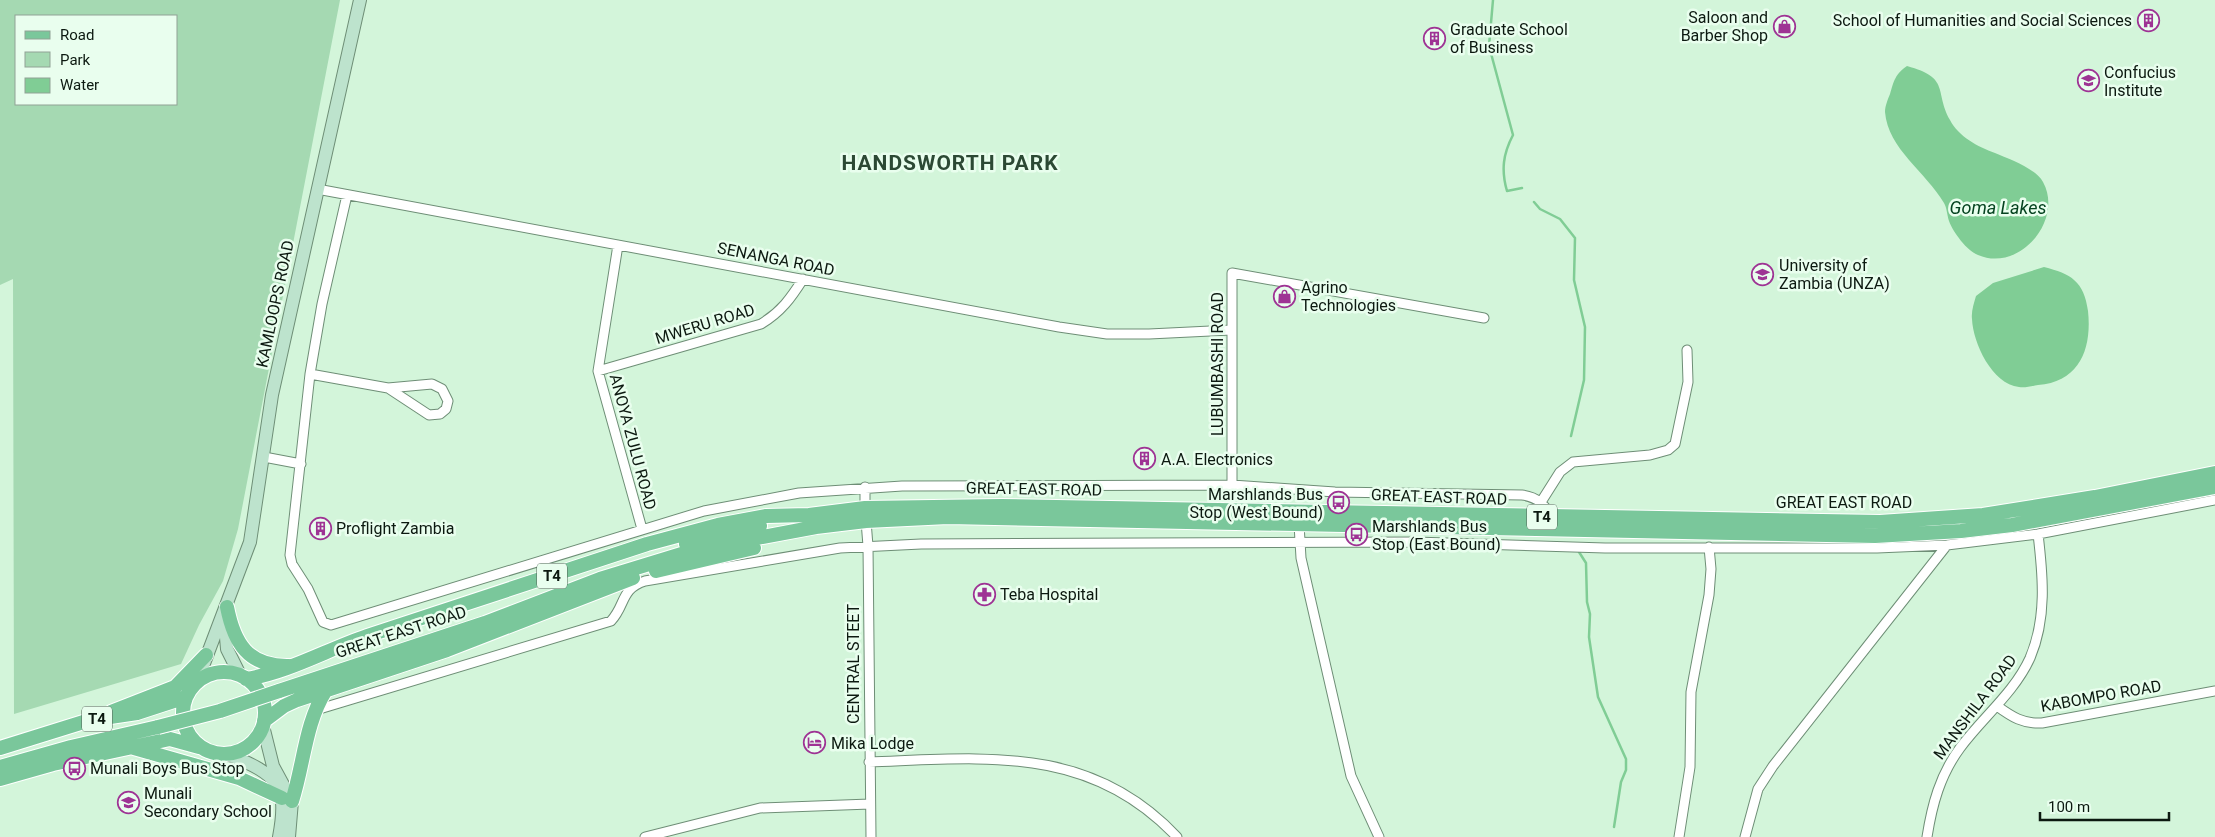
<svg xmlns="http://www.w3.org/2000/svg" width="2215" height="837" font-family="Roboto,sans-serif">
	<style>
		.green { fill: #a5d9b2; fill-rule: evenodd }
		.water { fill: #80cd95 }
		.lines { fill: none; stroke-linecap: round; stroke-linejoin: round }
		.stream { stroke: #80cd95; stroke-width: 2.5 }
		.street-casing { stroke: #6e8e76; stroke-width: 11 }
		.secondary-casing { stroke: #6e8e76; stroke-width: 14 }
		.primary-casing { stroke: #fff; stroke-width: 16 }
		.street { stroke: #fff; stroke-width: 9 }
		.secondary { stroke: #bde3cd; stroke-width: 12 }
		.primary { stroke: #7ac79b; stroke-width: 14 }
		.primary-bridge-casing { stroke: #fff; stroke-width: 16; stroke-linecap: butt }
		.primary-bridge { stroke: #7ac79b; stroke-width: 14 }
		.labels { text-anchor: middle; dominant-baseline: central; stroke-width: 5; stroke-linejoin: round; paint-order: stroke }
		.shield { fill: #e9feee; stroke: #4e5e53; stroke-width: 1 }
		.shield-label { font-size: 15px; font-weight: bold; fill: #0c1910 }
		.poi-label { font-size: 16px; fill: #0c1910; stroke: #e9feee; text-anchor: start }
		.street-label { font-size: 16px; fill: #0c1910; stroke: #e9feee }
		.water-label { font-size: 18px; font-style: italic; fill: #054320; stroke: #e9feee }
		.district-label { font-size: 21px; font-weight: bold; letter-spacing: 1px; fill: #2c4934; stroke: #e9feee }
	</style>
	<rect width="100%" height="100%" fill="#d3f5da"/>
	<path class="green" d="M0 0H340L238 529 223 581 199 625 181 664 14 714 13 279 0 285ZM16 16H176V104H16Z"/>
	<path class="water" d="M1907 66C1951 78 1934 91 1950 120 1958 136 1978 147 1995 153 2009 159 2035 168 2043 182 2064 220 2019 273 1978 255 1967 251 1953 232 1949 221 1947 215 1947 208 1944 203 1926 172 1888 149 1885 112 1885 106 1888 99 1890 94 1894 81 1895 74 1907 66Z
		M2044 267C2071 274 2084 281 2088 311 2092 348 2080 382 2038 385 2032 386 2025 388 2019 387 1992 384 1973 343 1972 319 1971 312 1974 303 1976 296L1993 283Z"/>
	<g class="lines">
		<path class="stream" d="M1493 0 1489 46 1513 135C1503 154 1501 170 1507 191L1522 188
			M1534 202 1540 209 1560 219 1575 238 1574 280 1585 327 1584 380 1571 436
			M1579 552 1586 563 1587 602 1590 614 1589 637 1598 697 1626 759V770L1621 782 1614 827"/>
		<defs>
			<path id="street" d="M317 189 1059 327 1107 334H1149L1231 330
				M347 195 322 304 310 374 290 555 292 564 308 589 323 622 331 625 704 511 799 493 902 486 1232 485 1335 492 1522 495C1538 497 1544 505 1553 517
				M618 245 598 371 642 529
				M598 371 761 324C781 312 791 298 803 279
				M310 374 388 388 429 415 440 414 446 409 448 401 442 389 432 384 388 388
				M264 457 301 464
				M1232 485V273L1484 318
				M865 487V508
				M1541 502 1560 472 1573 462 1650 455 1668 450 1675 444 1688 382 1687 350
				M866 521 868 546 871 837
				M1299 524 1301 558 1351 776 1379 837
				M1997 706C2012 717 2023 724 2042 723L2215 691
				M316 710 611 621C626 605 620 589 645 581L840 548 921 544 1415 542 1605 548H1877L1947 545 2038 534 2215 500
				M869 762C985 758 1090 744 1177 837
				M645 837 760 808 870 804
				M1679 837 1690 767 1691 692 1709 595 1711 569 1709 547
				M1745 837 1758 789 1773 766 1947 545
				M1927 837C1932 805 1940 775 1960 748 1982 718 2014 693 2030 658 2047 618 2043 576 2038 534"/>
			<path id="secondary" d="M224 614 227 649 240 675
				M197 682 250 542 272 395 360 0
				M263 726 273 766 292 801 289 837
				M230 755C277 775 289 784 279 837"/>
			<path id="primary" d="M686 544 760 526
				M656 571 754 548
				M227 607C234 643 248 667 289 666
				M183 713a41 41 0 1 1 82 0a41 41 0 1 1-82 0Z
				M246 679C289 672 326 650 367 636L647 544 718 525 766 516 809 515 865 508 1001 506 1880 522 1983 515 2095 497 2215 473
				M279 691 485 623 600 579 698 549 816 527 866 521 948 517 1875 536 1961 531 2012 525 2215 487
				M111 712 175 687 206 655
				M264 721 284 706 297 700 447 650 633 578
				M0 748 90 720 137 713 186 697
				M134 748 239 778 282 798
				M0 767 71 747 158 727
				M0 779 53 764 170 739 199 747
				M292 801C304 764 305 723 326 690"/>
		</defs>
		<use href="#street" class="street-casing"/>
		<use href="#secondary" class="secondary-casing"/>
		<use href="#primary" class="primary-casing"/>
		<use href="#street" class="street"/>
		<use href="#secondary" class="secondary"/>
		<use href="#primary" class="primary"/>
		<defs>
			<path id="primary-bridge" d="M158 727 220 711 279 691"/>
		</defs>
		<use href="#primary-bridge" class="primary-bridge-casing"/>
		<use href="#primary-bridge" class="primary-bridge"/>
	</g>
	<defs>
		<symbol id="building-ring" viewBox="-11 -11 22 22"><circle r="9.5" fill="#e9feee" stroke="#9e3394" stroke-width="1.5"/><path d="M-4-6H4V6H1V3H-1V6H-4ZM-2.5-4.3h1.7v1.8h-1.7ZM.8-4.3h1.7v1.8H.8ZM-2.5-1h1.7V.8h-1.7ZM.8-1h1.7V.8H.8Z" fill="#9e3394"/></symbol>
		<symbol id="shop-ring" viewBox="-11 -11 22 22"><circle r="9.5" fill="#e9feee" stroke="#9e3394" stroke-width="1.5"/><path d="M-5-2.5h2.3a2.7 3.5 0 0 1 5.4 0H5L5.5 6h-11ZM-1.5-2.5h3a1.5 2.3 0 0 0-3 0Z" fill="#9e3394"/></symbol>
		<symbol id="university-ring" viewBox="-11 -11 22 22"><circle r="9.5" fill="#e9feee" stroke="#9e3394" stroke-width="1.5"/><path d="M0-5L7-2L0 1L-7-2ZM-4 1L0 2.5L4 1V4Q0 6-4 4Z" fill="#9e3394"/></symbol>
		<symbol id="bus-ring" viewBox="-11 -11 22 22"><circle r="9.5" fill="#e9feee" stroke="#9e3394" stroke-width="1.5"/><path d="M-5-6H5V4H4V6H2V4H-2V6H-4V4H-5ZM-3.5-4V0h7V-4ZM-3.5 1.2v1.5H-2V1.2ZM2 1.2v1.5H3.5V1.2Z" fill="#9e3394"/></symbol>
		<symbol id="pharmacy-ring" viewBox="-11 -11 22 22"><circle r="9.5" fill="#e9feee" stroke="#9e3394" stroke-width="1.5"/><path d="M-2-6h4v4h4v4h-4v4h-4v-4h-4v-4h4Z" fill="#9e3394"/></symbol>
		<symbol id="hotel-ring" viewBox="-11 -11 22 22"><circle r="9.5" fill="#e9feee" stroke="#9e3394" stroke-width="1.5"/><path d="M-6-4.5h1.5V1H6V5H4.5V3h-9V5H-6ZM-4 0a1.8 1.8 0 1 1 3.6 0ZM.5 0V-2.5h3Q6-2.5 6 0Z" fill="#9e3394"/></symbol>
		<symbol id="school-ring" viewBox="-11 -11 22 22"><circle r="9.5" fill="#e9feee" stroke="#9e3394" stroke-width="1.5"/><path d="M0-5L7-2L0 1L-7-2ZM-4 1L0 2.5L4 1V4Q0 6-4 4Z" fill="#9e3394"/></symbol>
	</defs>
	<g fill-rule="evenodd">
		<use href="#building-ring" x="2136" y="8" width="25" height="25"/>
		<use href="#shop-ring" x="1772" y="14" width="25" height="25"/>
		<use href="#building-ring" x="1422" y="26" width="25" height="25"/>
		<use href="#university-ring" x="2076" y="68" width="25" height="25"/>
		<use href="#university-ring" x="1750" y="262" width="25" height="25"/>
		<use href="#shop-ring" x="1272" y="284" width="25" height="25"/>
		<use href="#building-ring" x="1132" y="446" width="25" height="25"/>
		<use href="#bus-ring" x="1326" y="490" width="25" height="25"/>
		<use href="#building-ring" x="308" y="516" width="25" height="25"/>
		<use href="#bus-ring" x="1344" y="522" width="25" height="25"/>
		<use href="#pharmacy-ring" x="972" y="582" width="25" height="25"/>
		<use href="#hotel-ring" x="802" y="730" width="25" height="25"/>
		<use href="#bus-ring" x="62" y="756" width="25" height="25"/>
		<use href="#school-ring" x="116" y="790" width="25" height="25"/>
	</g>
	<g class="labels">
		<g class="shield">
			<rect x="1527" y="504.5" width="30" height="25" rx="4"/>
			<rect x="537" y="563.5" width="30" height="25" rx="4"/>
			<rect x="82" y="706.5" width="30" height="25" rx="4"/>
		</g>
		<g class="shield-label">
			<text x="1542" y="517">T4</text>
			<text x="552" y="576">T4</text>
			<text x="97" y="719">T4</text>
		</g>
		<g class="poi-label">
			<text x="1768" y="17" text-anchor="end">Saloon and<tspan x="1768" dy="18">Barber Shop</tspan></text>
			<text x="2132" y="20" text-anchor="end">School of Humanities and Social Sciences</text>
			<text x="1450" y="29">Graduate School<tspan x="1450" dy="18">of Business</tspan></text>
			<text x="2104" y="72">Confucius<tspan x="2104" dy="18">Institute</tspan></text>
			<text x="1779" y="265">University of<tspan x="1779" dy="18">Zambia (UNZA)</tspan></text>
			<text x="1301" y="287">Agrino<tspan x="1301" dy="18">Technologies</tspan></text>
			<text x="1161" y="459">A.A. Electronics</text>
			<text x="1323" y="494" text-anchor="end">Marshlands Bus<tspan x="1323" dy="18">Stop (West Bound)</tspan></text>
			<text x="1372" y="526">Marshlands Bus<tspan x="1372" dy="18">Stop (East Bound)</tspan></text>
			<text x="336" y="528">Proflight Zambia</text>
			<text x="1000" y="594">Teba Hospital</text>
			<text x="831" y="743">Mika Lodge</text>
			<text x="90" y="768">Munali Boys Bus Stop</text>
			<text x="144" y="793">Munali<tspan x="144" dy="18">Secondary School</tspan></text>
		</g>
		<g class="street-label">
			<text transform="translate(776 259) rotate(11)">SENANGA ROAD</text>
			<text transform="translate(275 304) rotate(-78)">KAMLOOPS ROAD</text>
			<text transform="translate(705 324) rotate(-17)">MWERU ROAD</text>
			<text transform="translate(1217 364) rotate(-90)">LUBUMBASHI ROAD</text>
			<text transform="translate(633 442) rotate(75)">ANOYA ZULU ROAD</text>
			<text transform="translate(1034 489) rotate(1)">GREAT EAST ROAD</text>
			<text transform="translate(1439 497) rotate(2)">GREAT EAST ROAD</text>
			<text x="1844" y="502">GREAT EAST ROAD</text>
			<text transform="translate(401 632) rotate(-18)">GREAT EAST ROAD</text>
			<text transform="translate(853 664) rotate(-90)">CENTRAL STEET</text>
			<text transform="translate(2101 696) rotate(-10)">KABOMPO ROAD</text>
			<text transform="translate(1975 707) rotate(-53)">MANSHILA ROAD</text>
		</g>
		<g class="water-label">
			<text x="1998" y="207">Goma Lakes</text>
		</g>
		<g class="district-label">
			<text x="950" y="163">HANDSWORTH PARK</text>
		</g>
	</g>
	<rect x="15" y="15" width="162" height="90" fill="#e9feee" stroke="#91a295"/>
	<rect x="25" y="31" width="25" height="8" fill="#7ac79b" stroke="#91a295"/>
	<text x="60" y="40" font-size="15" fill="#0c1910">Road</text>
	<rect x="25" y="52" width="25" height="15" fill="#a5d9b2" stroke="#91a295"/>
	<text x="60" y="65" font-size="15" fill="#0c1910">Park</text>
	<rect x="25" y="78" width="25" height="15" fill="#80cd95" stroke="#91a295"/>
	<text x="60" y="90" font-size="15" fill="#0c1910">Water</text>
	<path d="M2040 812v8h129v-8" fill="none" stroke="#0c1910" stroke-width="2.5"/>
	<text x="2048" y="812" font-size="15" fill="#0c1910" stroke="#e9feee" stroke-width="4" paint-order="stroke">100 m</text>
</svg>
